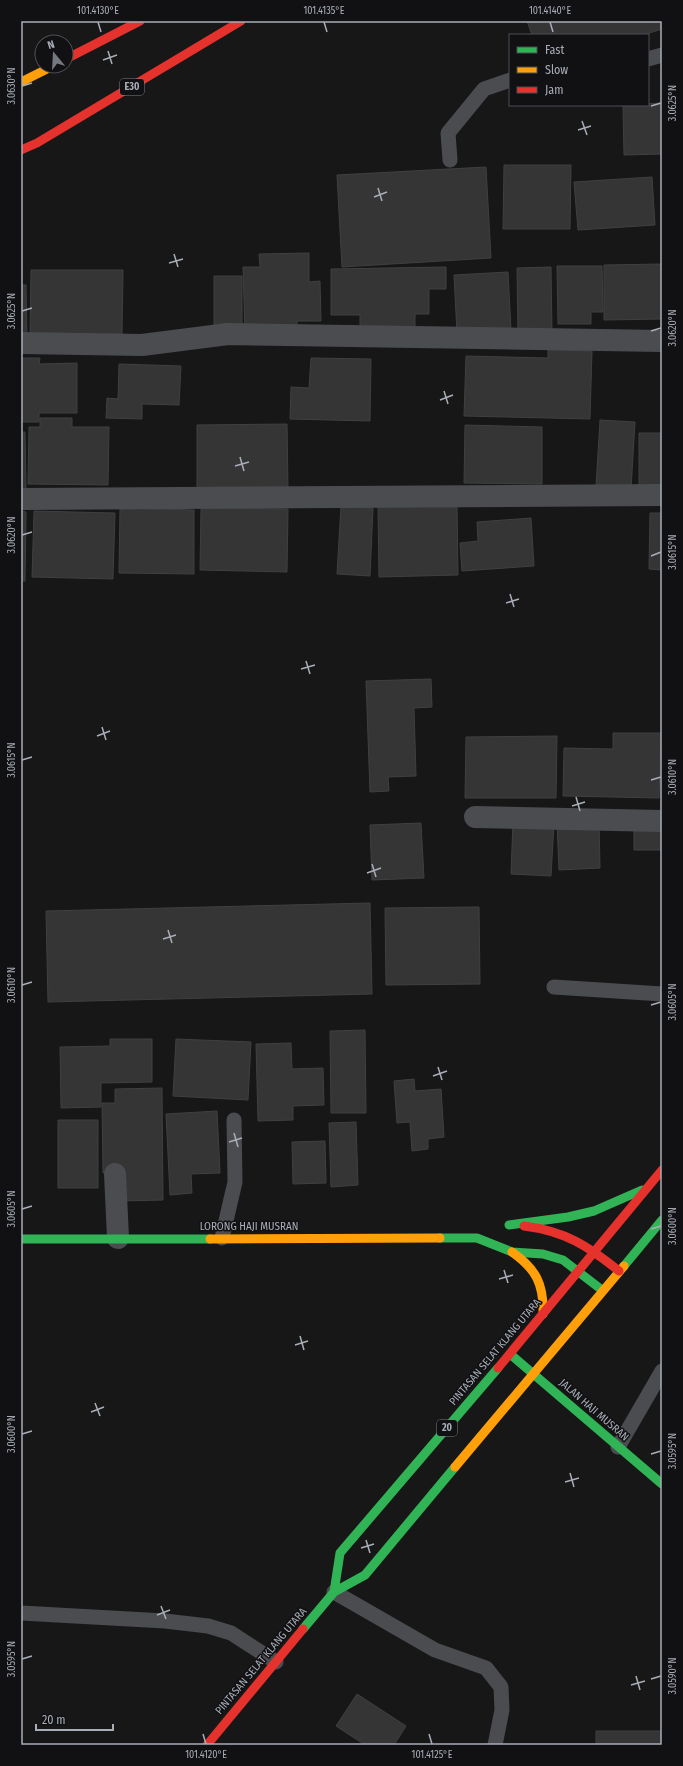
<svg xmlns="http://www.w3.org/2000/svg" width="683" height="1766" font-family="'Fira Sans Condensed',sans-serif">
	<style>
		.building { fill: #353536; stroke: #3f4043 }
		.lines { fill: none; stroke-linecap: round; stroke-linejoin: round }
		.lane { stroke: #4b4c50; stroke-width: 15 }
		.street { stroke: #4b4c50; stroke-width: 22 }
		.fast { stroke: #30b455; stroke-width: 9 }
		.slow { stroke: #ff9f0a; stroke-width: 9 }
		.jam { stroke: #e5322d; stroke-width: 9 }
		.ticks { fill: none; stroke: #a8adb8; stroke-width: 1.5 }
		.labels { text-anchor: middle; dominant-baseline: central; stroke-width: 3; stroke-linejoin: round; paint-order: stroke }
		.shield { fill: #111113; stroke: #7b7e86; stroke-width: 1 }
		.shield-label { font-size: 10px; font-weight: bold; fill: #a8adb8 }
		.street-label { font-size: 11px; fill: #a8adb8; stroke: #111113 }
		.neatline { fill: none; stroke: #a8adb8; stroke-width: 1.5 }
		.ticks-label { font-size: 10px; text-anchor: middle; fill: #a8adb8 }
	</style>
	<rect width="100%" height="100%" fill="#171717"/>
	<path class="building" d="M527 21H662V29L643 35H532Z
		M662 103V154L624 155 623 105Z
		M504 165H571L570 229H503Z
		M486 167 491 258 342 267 337 175Z
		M652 177 655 225 578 230 574 182Z
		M309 253V282L320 281 321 321H297V332L245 333 243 267H260L259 254Z
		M662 264V319L604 320V265Z
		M557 266H602L603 312H591V324H558Z
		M446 267V289H429V314H415V334L360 335V315H331V269Z
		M551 267 552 334 518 335 517 268Z
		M31 270H123L122 334 30 333Z
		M508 272 511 330 457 333 454 275Z
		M214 276H242V335H214Z
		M21 285H26L27 338H21Z
		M548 350 592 351 590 419 464 416 466 356 548 358Z
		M21 358H40L39 364 77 363V413H39V422H21Z
		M311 358 371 359 370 421 290 419 291 387 309 388Z
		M119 364 181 366 179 405 142 404V419L106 418 107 398 118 399Z
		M40 418H72V427H109L108 485 28 484 29 427H40Z
		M600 420 635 422 631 489 596 487Z
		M287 424 288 489 197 490V425Z
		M465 425 542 427V484L464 483Z
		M21 432H25L26 490H21Z
		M639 433H662V487H639Z
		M457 505 458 575 379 577 378 507Z
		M341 506 373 508 370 576 337 574Z
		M120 508 194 510V574L119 573Z
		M201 508 288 509 287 572 200 570Z
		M21 511 26 512 25 581H21Z
		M34 511 115 513 113 579 32 577Z
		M650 513H662V570L649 569Z
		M531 518 534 566 462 571 460 543 478 541 477 522Z
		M431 679 432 707 414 708 416 776 388 777 389 791 370 792 366 681Z
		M613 733H661L659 798 563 796 564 748 613 749Z
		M557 736 556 798H465L466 737Z
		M513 821 554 823 551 876 511 874Z
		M599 822 600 868 559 870 557 823Z
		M421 823 424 878 372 880 370 825Z
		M634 824H662V850H634Z
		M370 903 372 994 48 1002 46 911Z
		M479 907 480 984 386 985 385 908Z
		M365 1030 366 1113H331L330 1031Z
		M110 1039H152V1082L101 1083V1107L61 1108 60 1047 110 1046Z
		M176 1039 251 1042 248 1100 173 1096Z
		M291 1043 292 1069 323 1068 324 1105 293 1106V1120L258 1121 256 1044Z
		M414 1079 415 1091 441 1089 444 1137 428 1139V1149L412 1151 410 1122 397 1123 394 1081Z
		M162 1088 163 1200 120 1201V1173H103L102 1103H115V1089Z
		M217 1111 220 1173 191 1174 192 1193 170 1195 166 1114Z
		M58 1120H98V1188H58Z
		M356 1122 358 1185 331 1187 329 1123Z
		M325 1141 326 1183 293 1184 292 1142Z
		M357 1694 406 1726 394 1745H365L336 1726Z
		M596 1731H662V1745H596Z"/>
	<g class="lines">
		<path class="lane" d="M648 59 662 55
			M450 160 448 133 484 89 510 80
			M554 987 662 994
			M222 1238 235 1182 234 1120
			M618 1447 662 1371
			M334 1592 435 1650 486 1668 501 1687 502 1710 495 1745
			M21 1613 165 1621 208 1626 231 1633 276 1662"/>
		<path class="street" d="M21 343 142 345 228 334 662 341
			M21 499 662 495
			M475 817 662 821
			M115 1174 118 1238"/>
		<path class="fast" d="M509 1225 568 1217 594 1211 642 1190
			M440 1238H477L512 1252 543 1254 563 1260 602 1290
			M21 1239H210
			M624 1266 662 1220
			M510 1354 662 1484
			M334 1592 340 1553 498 1368
			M303 1629 334 1592 365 1575 455 1467"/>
		<path class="slow" d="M21 82 53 66
			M210 1239 440 1238
			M512 1252C536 1269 544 1284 543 1314
			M455 1467 624 1266"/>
		<path class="jam" d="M66 59 140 21
			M21 150 37 143 241 21
			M524 1226C565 1231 588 1246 619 1271
			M498 1368 662 1170
			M207 1745 303 1629"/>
	</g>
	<path class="ticks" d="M98 22 101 32M324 22 327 32M550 22 553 32M108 51 112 64M103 60 117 55M22 86 32 83M651 106 661 103M582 121 587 135M578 130 591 126M378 188 382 201M374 197 387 192M174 254 178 267M169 263 183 259M22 311 32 308M651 331 661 328M444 391 448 404M440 400 453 395M240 457 244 471M235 466 249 462M22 535 32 532M651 556 661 552M510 594 514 607M506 603 519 599M306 661 310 674M301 669 315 665M102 727 106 740M97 736 110 731M22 760 32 757M651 780 661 777M576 797 580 811M572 806 585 802M372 864 376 877M367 873 381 868M168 930 172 943M163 939 176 935M22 985 32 982M651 1005 661 1002M438 1067 442 1080M433 1076 447 1071M234 1133 238 1147M229 1142 242 1138M22 1209 32 1206M651 1229 661 1226M504 1270 508 1283M499 1279 513 1275M300 1336 304 1350M295 1345 308 1341M95 1403 100 1416M91 1412 104 1407M22 1434 32 1431M651 1454 661 1451M570 1473 574 1487M565 1482 579 1478M366 1540 370 1553M361 1548 374 1544M161 1606 166 1619M157 1615 170 1610M22 1659 32 1656M636 1676 640 1690M651 1679 661 1676M631 1685 645 1681M203 1734 206 1744M429 1734 432 1744"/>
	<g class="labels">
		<g class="shield">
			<rect x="120" y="79" width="24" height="16" rx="3"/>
			<rect x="437" y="1420" width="20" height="16" rx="3"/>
		</g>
		<g class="shield-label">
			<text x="132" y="87">E30</text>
			<text x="447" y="1428">20</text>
		</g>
		<g class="street-label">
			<text x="249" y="1226">LORONG HAJI MUSRAN</text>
			<text transform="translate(495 1352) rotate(-50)">PINTASAN SELAT KLANG UTARA</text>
			<text transform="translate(594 1410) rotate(41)">JALAN HAJI MUSRAN</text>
			<text transform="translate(261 1661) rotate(-50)">PINTASAN SELAT KLANG UTARA</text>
		</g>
	</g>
	<rect width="683" height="1766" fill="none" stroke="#111113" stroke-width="44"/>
	<rect x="509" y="34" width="140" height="72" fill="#111113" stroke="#4d4f55"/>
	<rect x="517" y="47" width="20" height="6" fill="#30b455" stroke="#4d4f55"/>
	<text x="545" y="54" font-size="12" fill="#a8adb8">Fast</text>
	<rect x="517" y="67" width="20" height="6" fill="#ff9f0a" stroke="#4d4f55"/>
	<text x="545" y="74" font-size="12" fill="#a8adb8">Slow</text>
	<rect x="517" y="87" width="20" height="6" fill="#e5322d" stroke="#4d4f55"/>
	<text x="545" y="94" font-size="12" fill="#a8adb8">Jam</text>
	<g transform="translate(54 54) rotate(342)"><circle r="19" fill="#111113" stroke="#4d4f55"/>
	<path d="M0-3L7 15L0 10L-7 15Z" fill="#757880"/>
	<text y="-6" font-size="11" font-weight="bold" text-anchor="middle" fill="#a8adb8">N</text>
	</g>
	<path d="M36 1724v6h77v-6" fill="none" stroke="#a8adb8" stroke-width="2"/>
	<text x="42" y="1724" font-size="12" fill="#a8adb8" stroke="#111113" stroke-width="3" paint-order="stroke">20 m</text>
	<rect x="22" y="22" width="639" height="1722" class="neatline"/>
	<g class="ticks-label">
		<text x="98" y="14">101.4130°E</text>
		<text x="324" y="14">101.4135°E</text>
		<text x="550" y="14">101.4140°E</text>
		<text transform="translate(11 86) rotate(-90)" y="4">3.0630°N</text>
		<text transform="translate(672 103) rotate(-90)" y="4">3.0625°N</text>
		<text transform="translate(11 311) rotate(-90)" y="4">3.0625°N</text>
		<text transform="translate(672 328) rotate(-90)" y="4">3.0620°N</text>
		<text transform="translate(11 535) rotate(-90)" y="4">3.0620°N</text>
		<text transform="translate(672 552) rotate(-90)" y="4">3.0615°N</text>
		<text transform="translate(11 760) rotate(-90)" y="4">3.0615°N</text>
		<text transform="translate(672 777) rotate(-90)" y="4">3.0610°N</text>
		<text transform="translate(11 985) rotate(-90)" y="4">3.0610°N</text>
		<text transform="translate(672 1002) rotate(-90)" y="4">3.0605°N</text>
		<text transform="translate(11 1209) rotate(-90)" y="4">3.0605°N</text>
		<text transform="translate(672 1226) rotate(-90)" y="4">3.0600°N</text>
		<text transform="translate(11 1434) rotate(-90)" y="4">3.0600°N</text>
		<text transform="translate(672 1451) rotate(-90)" y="4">3.0595°N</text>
		<text transform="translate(11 1659) rotate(-90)" y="4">3.0595°N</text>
		<text transform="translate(672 1676) rotate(-90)" y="4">3.0590°N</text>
		<text x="206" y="1758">101.4120°E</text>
		<text x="432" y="1758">101.4125°E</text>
	</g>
</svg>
